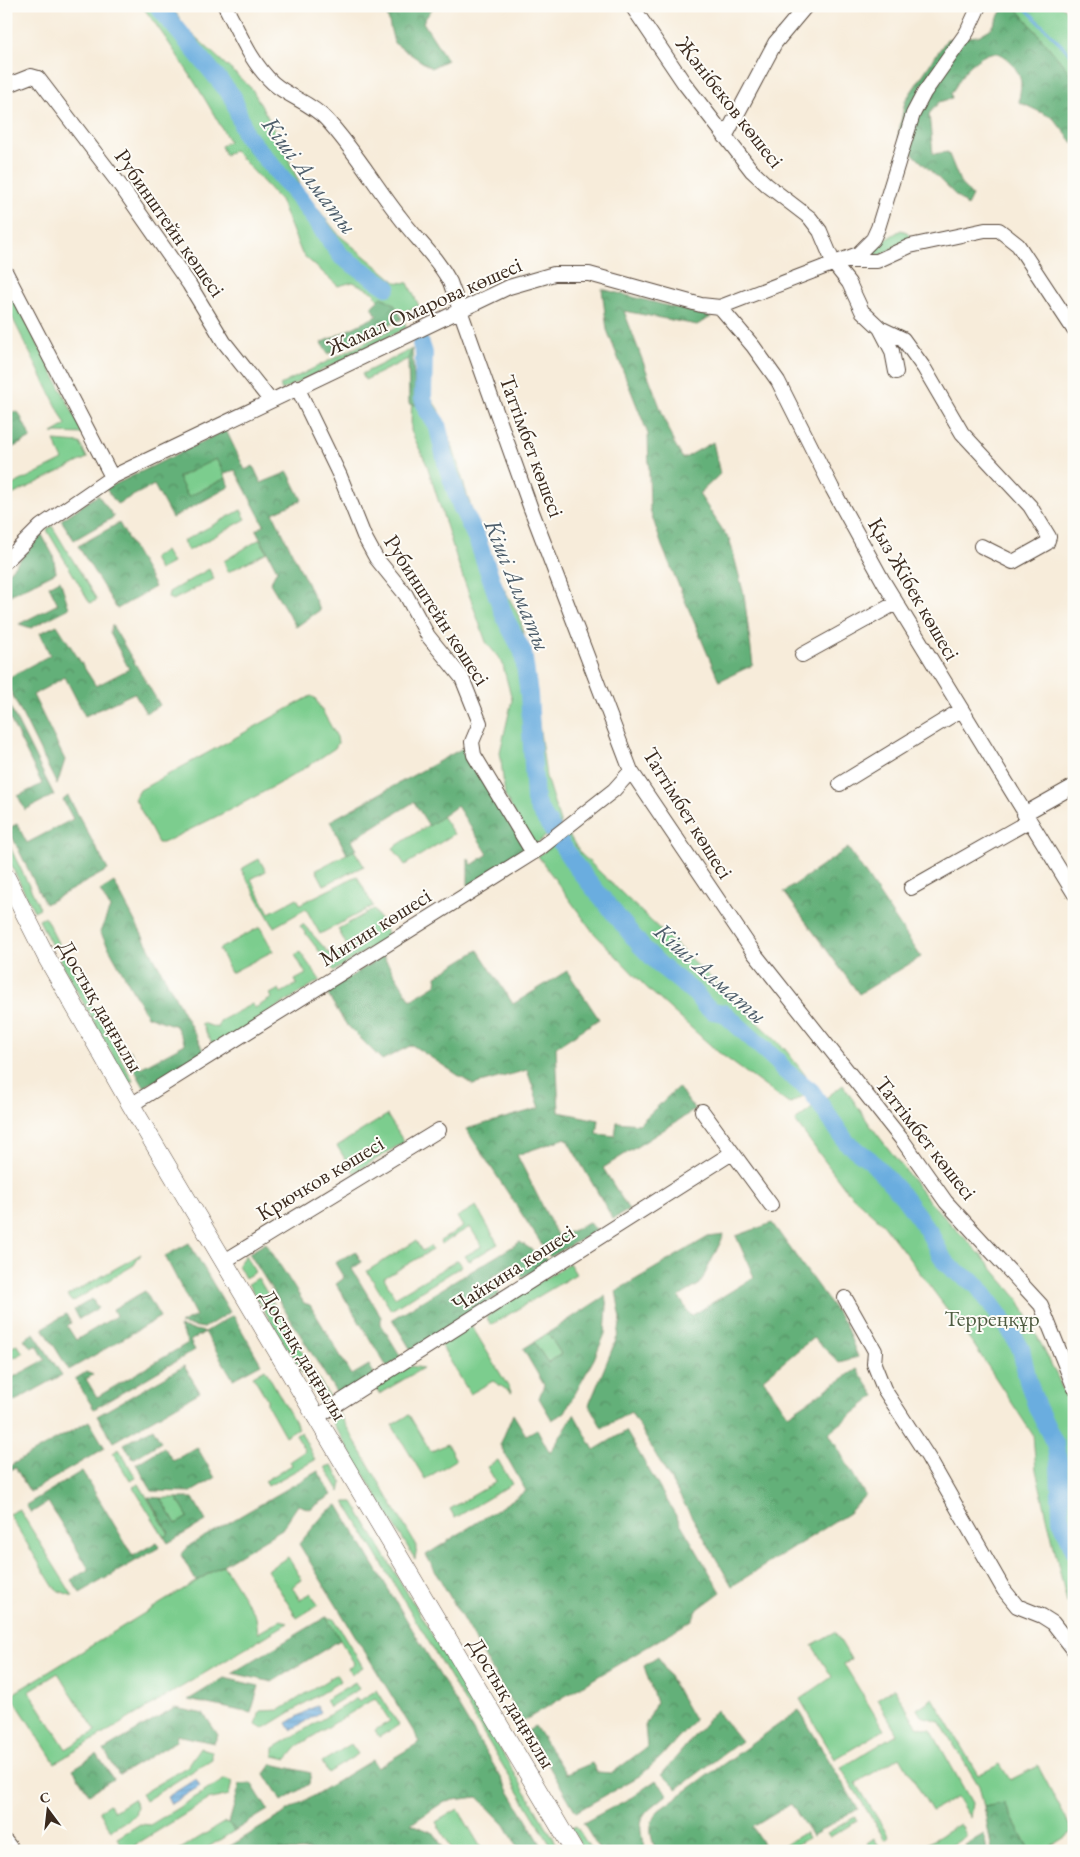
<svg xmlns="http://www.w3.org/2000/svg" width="1080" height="1857" font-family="'EB Garamond',serif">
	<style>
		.green { fill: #7bcd8e; stroke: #5b7c56; fill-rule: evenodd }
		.forest { fill: url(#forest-crowns); stroke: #506d4c }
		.water { fill: url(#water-rules); stroke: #536c7e }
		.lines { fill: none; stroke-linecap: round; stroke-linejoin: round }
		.stream { stroke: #6baddf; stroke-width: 3 }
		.river { stroke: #6baddf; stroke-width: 18 }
		.minor-casing { stroke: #57473a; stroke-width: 16 }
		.major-casing { stroke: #57473a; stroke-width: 19 }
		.minor { stroke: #fff; stroke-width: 14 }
		.major { stroke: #fff; stroke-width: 18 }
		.labels { text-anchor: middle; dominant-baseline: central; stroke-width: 4; stroke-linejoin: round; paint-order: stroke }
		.street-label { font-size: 22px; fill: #3b2a1e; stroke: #fdfcf7 }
		.park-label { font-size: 22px; fill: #4e5b40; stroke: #fdfcf7 }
		.water-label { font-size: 24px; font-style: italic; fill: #4e5e6b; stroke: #fdfcf7 }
	</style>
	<defs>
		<pattern id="forest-crowns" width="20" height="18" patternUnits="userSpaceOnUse" patternTransform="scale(1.25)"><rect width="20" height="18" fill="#64b079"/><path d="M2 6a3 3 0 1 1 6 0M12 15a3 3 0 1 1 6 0" fill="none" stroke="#548f63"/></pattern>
		<pattern id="water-rules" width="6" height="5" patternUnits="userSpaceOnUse" patternTransform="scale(1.25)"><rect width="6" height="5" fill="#6baddf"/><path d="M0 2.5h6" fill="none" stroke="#598db4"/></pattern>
	</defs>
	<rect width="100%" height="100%" fill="#fdfcf7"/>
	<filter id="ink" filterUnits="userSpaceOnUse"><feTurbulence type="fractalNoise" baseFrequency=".02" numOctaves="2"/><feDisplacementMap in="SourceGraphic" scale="10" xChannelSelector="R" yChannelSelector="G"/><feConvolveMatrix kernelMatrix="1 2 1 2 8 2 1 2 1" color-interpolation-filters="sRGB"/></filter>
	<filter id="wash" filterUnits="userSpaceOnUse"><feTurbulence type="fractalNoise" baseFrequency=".0096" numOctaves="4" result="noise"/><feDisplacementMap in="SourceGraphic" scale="20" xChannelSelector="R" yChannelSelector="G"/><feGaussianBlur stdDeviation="1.12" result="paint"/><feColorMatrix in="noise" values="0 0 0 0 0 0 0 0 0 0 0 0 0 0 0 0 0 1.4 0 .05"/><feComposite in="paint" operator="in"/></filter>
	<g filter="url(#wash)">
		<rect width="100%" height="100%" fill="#f7ecda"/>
		<path class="green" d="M142 6H171L188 30 252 89 277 134 302 189 339 235 396 282 408 283 419 306 389 317 373 292 353 282 338 286 302 254 280 200 234 150 225 155 221 146 229 141C203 94 175 49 142 6Z
			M1015 6H1062L1074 20V78Z
			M901 230 907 232 911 238 882 254 854 259Z
			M10 290 84 434 52 433 66 425 6 305V292Z
			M405 323 406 328 282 390 280 385Z
			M412 349 408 359 365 380 362 374Z
			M429 370 428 394 438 409 451 442 468 498 495 572 520 618 532 670 546 777 561 825 533 846 505 796 500 752 512 700 502 662 486 642 460 569 427 465 411 431 412 376Z
			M54 441 80 443 87 458 6 498V488L63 460Z
			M216 458 226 478 188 497 178 478Z
			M241 510 246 519 188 551 183 541Z
			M52 526 97 600 90 603 47 530Z
			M260 539 267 552 228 572 224 561Z
			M165 551 172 563 159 570 153 558Z
			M209 569 214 579 173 600 168 598 169 592Z
			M311 696 315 698 337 737 338 743 335 748C280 787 223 813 163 843H158L135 799 140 790Z
			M442 816 454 834 405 865 393 848Z
			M568 833 580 853 785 1049 816 1089 789 1104 718 1052 647 988 593 932 538 856Z
			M6 839 40 908 34 911 6 855Z
			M354 850 364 866 324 885 316 870Z
			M259 859 266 871 251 879 269 913 297 898 300 904 357 876 373 906 320 934 306 909 274 927 241 869Z
			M374 909 389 936 334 971 300 926 303 924 331 955 347 946 338 929Z
			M45 917 59 945 53 948 39 920Z
			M260 927 273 951 231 973 219 949Z
			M300 952 320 980 214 1047 201 1023 218 1028 220 1021 252 1004 255 1008 272 998 270 994 279 989 281 993 297 984 295 980 306 974 295 955Z
			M64 953 133 1081 128 1083 58 957Z
			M843 1085 870 1125 929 1201 979 1253 1019 1300 1058 1378 1074 1418V1611L1067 1602 1054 1547 1036 1470 1033 1435 974 1345 884 1225 848 1192 795 1121Z
			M387 1115 404 1142 354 1173 337 1146Z
			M476 1206 498 1244 469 1261 465 1256 482 1246 470 1227 441 1244 440 1241 463 1227 457 1217Z
			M416 1241 422 1251 430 1246 432 1250 384 1278 395 1297 458 1260 462 1266 391 1310 367 1271Z
			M141 1254 134 1265 72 1302 67 1296Z
			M245 1255 255 1272 245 1278 238 1265Z
			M569 1263 576 1274 491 1325 486 1317Z
			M258 1278 333 1403 324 1409 248 1284Z
			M471 1325 512 1393 493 1381 470 1394 441 1345Z
			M548 1333 561 1354 548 1363 534 1342Z
			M17 1344 23 1353 6 1362V1351Z
			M410 1366 423 1368 379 1394 375 1387Z
			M265 1369 298 1428 285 1436 267 1404V1399L253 1376Z
			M338 1412 417 1547 415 1559 329 1417Z
			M409 1415 431 1452 447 1444 456 1460 425 1479 392 1425Z
			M301 1432 315 1460 268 1486 265 1481 292 1465 290 1461 305 1451 296 1435Z
			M119 1449 136 1478 130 1481 113 1453Z
			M498 1460 512 1484 455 1518 450 1509 496 1482 487 1467Z
			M332 1465 342 1483 340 1492 325 1467Z
			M139 1484 169 1534 164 1537 133 1487Z
			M161 1498H177L188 1517 176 1524Z
			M345 1502H353L561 1851H554Z
			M19 1509 73 1596 59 1591 53 1586 9 1514Z
			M288 1557 302 1580 292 1587 300 1600 311 1593 318 1605 297 1618 267 1570Z
			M223 1565 256 1617 258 1633 281 1620 288 1623 55 1763 11 1695ZM58 1673 96 1731 66 1749 29 1691Z
			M326 1617 334 1619 363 1667 352 1674 348 1668 354 1663Z
			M835 1632 851 1659 844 1664 884 1730 835 1759 800 1699 832 1677 812 1645Z
			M337 1674 341 1681 263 1729 256 1725 260 1711 280 1710Z
			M355 1682 359 1689 329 1707 325 1700Z
			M894 1688 917 1726 931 1730 972 1803 970 1818 957 1797 932 1811 900 1757 856 1783 889 1837 885 1840 841 1768 897 1734 877 1699Z
			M377 1690 399 1725 379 1737 375 1730 390 1721 375 1698 299 1745 287 1759 274 1756V1748L357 1698 359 1701Z
			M933 1698 978 1775 1000 1764 1010 1780 1038 1766 1073 1832 1043 1851H1030L1004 1803 984 1807 979 1786 939 1721 921 1716 917 1709Z
			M351 1744 358 1754 328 1773 322 1762Z
			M200 1748 212 1751V1759L145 1801 141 1794 188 1766Z
			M225 1779 232 1782 229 1795 208 1800 135 1845 138 1851H125L117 1838 140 1824 150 1825Z
			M133 1799 137 1806 135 1815 111 1830 99 1811 109 1804 114 1811Z
			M458 1809 483 1851H453L436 1822Z
			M855 1817 857 1821 830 1837 827 1833Z
			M225 1822 229 1823 234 1831 202 1851H177Z
			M960 1824 967 1836 942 1851H931L927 1844Z
			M576 1826 592 1851H584L571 1828Z
			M805 1832 808 1838 787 1851H775Z
			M874 1838 882 1851H872L867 1843Z"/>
		<path class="forest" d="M385 6H434L423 22 447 60 431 68 394 43Z
			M1004 6H1015L1074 78V144L1053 118 1019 102C1019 96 1021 89 1021 83 1020 71 1005 50 991 53 982 55 971 64 965 71 960 77 957 86 951 93L952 98 939 102 929 114 933 154 948 152 961 184 972 196 967 206 911 152 898 136 905 101 947 39 978 36 992 28Z
			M602 289 711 317 697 325 624 311 672 439 683 459 713 442 720 474 699 494 730 541 744 595 753 665 719 681 662 546 650 510 648 434 607 330Z
			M382 297 394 304 402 319 328 354 321 343 377 316 372 306Z
			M412 349 416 405 409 404 408 359Z
			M6 410 19 413 31 438 6 451V433L14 429Z
			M226 430 245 470 253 466 261 483 288 472 302 500 273 513 320 610 296 627 270 583 277 570 256 530 264 525 235 470 224 474 216 459 178 477 188 497 226 478 229 487 172 518 154 485 117 504 106 489Z
			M98 495 114 517 74 540 61 520Z
			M119 523 155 587 117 609 78 546Z
			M42 535 53 555 56 572 6 597V575Z
			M60 580 69 608 31 628 19 624 58 604 49 586Z
			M57 625 96 686 129 669 110 633 112 625 160 705 146 713 134 693 85 716 65 677 33 695 65 760 57 785 6 682V679L50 655 40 633Z
			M6 699 54 795 25 810 18 796 42 784 6 711Z
			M463 748 526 850 468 886V858L472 865 488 854 457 806 429 826 414 802 352 840 357 849 347 854 330 821Z
			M68 796 108 870 45 904 8 828 17 824 27 843 73 819 63 800Z
			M848 848 921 957 859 994 784 892Z
			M114 882 205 1053 144 1087 125 1053 130 1050 140 1068 185 1044 176 1026 147 1016 100 932 110 908 100 891Z
			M478 950 513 1004 567 971 599 1019 556 1047 559 1112 599 1120 597 1134 615 1136 617 1122 639 1124 678 1087 695 1110 603 1168 629 1210 613 1219 566 1138 517 1155 558 1237 589 1223 597 1230 550 1257 466 1129 540 1108 527 1070 473 1085 412 1045 382 1060 346 1024 326 992 383 956 411 1000 437 984 436 976Z
			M772 1223 845 1324 858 1357 839 1362 813 1338 763 1379 788 1415 857 1369 875 1396 829 1433 865 1495 849 1513 732 1586 631 1412 602 1428 589 1405 618 1335 621 1319 616 1291 708 1237 724 1235 700 1284 679 1297 691 1316 754 1277 736 1236Z
			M520 1242 550 1262 522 1277 512 1264 491 1278 499 1292 498 1296 411 1350 392 1319Z
			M189 1243 230 1312 204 1328 180 1324 196 1316 165 1256Z
			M266 1243 304 1303 310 1305 352 1375 369 1365 375 1375 339 1397 249 1253Z
			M355 1251 362 1262 352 1269 381 1317V1324L401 1357 387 1367 336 1284 344 1278 335 1263Z
			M145 1291 160 1317 69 1370 43 1328 66 1314 71 1323 67 1326 76 1340 116 1316 113 1309Z
			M605 1296 607 1306 605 1334 594 1359 565 1412 552 1420 539 1398 544 1385 523 1349 534 1342 548 1363 561 1354 548 1333Z
			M92 1299 98 1308 79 1319 74 1310Z
			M233 1315 261 1364 233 1379 205 1332 190 1341 195 1350 94 1409 75 1379 86 1372 93 1375 86 1379 97 1397 188 1343 179 1327 205 1332Z
			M34 1333 62 1375 6 1406V1381L45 1360 37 1345 31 1348 24 1339Z
			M184 1366 200 1392 113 1442 97 1416Z
			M513 1414 526 1435 537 1429 550 1453 574 1414 594 1450 626 1431 721 1592 698 1609 692 1620 522 1722 426 1555 526 1491 500 1445Z
			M89 1421 105 1448 30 1492 15 1467 6 1473V1468Z
			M153 1428 161 1442 133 1459 124 1444Z
			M164 1447 173 1461 197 1447 215 1478 191 1492 152 1491 136 1464Z
			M82 1471 133 1556 157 1542 160 1547 80 1593 71 1580 89 1569 48 1502 31 1513 26 1505Z
			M318 1471 332 1495 310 1509 298 1505 282 1529 196 1581 181 1555 190 1545Z
			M148 1497 161 1498 176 1524 188 1517 177 1498H193L206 1521 168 1543 164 1537 169 1533Z
			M338 1505 545 1851H520L505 1825 478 1797 445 1801 411 1824 434 1833 445 1851H222L372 1760 377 1768 420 1742 299 1544 326 1512Z
			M326 1617 340 1640 272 1682 232 1673Z
			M658 1657 694 1720 660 1758 641 1775 576 1812 528 1731 535 1726 566 1774 592 1763 597 1772 612 1773 647 1747 645 1726 656 1703 644 1666Z
			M224 1678 259 1686 251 1713 188 1700Z
			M175 1708 204 1714 218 1735 214 1743 177 1735 176 1741 119 1775 104 1750Z
			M716 1710 741 1741 677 1789 662 1774Z
			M799 1710 858 1809 812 1836 791 1804 753 1827 767 1851H656C650 1835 647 1824 659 1810Z
			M97 1754 113 1779 89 1794 73 1769Z
			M272 1764 311 1773 309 1784 282 1801 265 1774Z
			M656 1780 668 1794C643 1815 634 1816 646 1851H600L583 1823 632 1797Z
			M251 1783 268 1810 234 1831 229 1823 240 1784Z
			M1004 1803 1030 1851H992L984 1807Z
			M984 1834 987 1851H968L965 1845Z"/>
		<path class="water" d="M317 1705 321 1712 291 1730 287 1723Z
			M196 1779 200 1786 171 1804 167 1797Z"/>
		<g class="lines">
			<path class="stream" d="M1023 6 1074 58"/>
			<path class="river" d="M158 6 233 97 245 134 301 200 342 257 387 287
				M421 344 424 353 423 398 427 410 437 424 447 466 461 506 477 539 505 618 523 652 529 694 535 800 539 809 575 865 641 946 661 966 696 994 704 1005 713 1011 724 1013 778 1062 784 1070 811 1091 847 1143 870 1160 902 1195 929 1232 944 1261 951 1268 977 1285 1010 1330 1021 1349 1028 1381 1037 1407 1055 1444 1059 1465 1061 1519 1074 1550"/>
		</g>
	</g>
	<g filter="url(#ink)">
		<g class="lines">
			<defs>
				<path id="minor" d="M225 6C239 32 251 63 273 83 289 97 311 103 326 119 354 149 374 184 399 216 416 239 436 256 450 282L531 509 631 771 754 953 903 1141 946 1202 1041 1305 1074 1387
					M632 6 684 83 752 171 767 185 810 218 820 231 834 264 849 283 862 311 880 328 892 351 896 372
					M6 86 31 76 38 78 120 185 189 284 224 342 270 400
					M725 137 775 43 806 6
					M847 261H877L910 246 985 230H999L1018 245 1074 330
					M6 273 112 477
					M720 307 753 346 778 381 832 488 883 581 1074 893
					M880 328 903 339 924 368 962 433 1030 506 1049 537 1047 543 1013 562 981 546
					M297 387 340 476 364 536 376 558 406 595 428 636 462 678 480 723 472 742 474 755 533 853
					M6 561 41 526 112 477 509 287 554 274H589L701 305 720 307 858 254 873 239 878 228 913 114 924 93 967 32 979 6
					M802 655 896 603
					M840 784 961 710
					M1024 814 1074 786
					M911 888 1029 821
					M131 1105 539 849 614 790 631 771
					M702 1111 771 1205
					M223 1262 439 1130
					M845 1298 875 1351 874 1364 884 1389 928 1457 1004 1590 1017 1606 1042 1616 1053 1623 1074 1650
					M315 1418 732 1153
					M6 1842 13 1851"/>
				<path id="major" d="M6 877 47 958 131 1105 574 1851"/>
			</defs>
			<use href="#minor" class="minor-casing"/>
			<use href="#major" class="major-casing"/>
			<use href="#minor" class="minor"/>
			<use href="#major" class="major"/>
		</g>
	</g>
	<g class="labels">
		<g class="street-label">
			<text transform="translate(730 102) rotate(52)">Жәнібеков көшесі</text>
			<text transform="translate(170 223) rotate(55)">Рубинштейн көшесі</text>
			<text transform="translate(424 306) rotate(-24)">Жамал Омарова көшесі</text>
			<text transform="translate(532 446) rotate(70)">Таттімбет көшесі</text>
			<text transform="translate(914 589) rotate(60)">Қыз Жібек көшесі</text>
			<text transform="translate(437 610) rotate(57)">Рубинштейн көшесі</text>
			<text transform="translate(688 813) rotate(58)">Таттімбет көшесі</text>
			<text transform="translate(375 927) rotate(-32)">Митин көшесі</text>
			<text transform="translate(101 1006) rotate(60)">Достық даңғылы</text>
			<text transform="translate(926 1138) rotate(52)">Таттімбет көшесі</text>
			<text transform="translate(320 1178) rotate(-31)">Крючков көшесі</text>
			<text transform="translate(513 1268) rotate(-33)">Чайкина көшесі</text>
			<text transform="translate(304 1355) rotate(59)">Достық даңғылы</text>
			<text transform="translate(512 1703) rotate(59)">Достық даңғылы</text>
		</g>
		<g class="park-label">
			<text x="992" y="1318">Терреңқұр</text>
		</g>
		<g class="water-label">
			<text transform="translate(310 175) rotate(53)">Кіші Алматы</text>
			<text transform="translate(518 585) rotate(68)">Кіші Алматы</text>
			<text transform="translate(711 973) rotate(41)">Кіші Алматы</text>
		</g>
	</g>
	<rect width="1080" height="1857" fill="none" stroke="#fdfcf7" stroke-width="25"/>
	<g transform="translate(48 1810) rotate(345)" stroke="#fdfcf7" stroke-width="4" paint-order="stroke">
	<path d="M0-4L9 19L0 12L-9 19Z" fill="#3b2a1e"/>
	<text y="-8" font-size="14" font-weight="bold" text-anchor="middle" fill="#3b2a1e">С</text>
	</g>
</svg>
